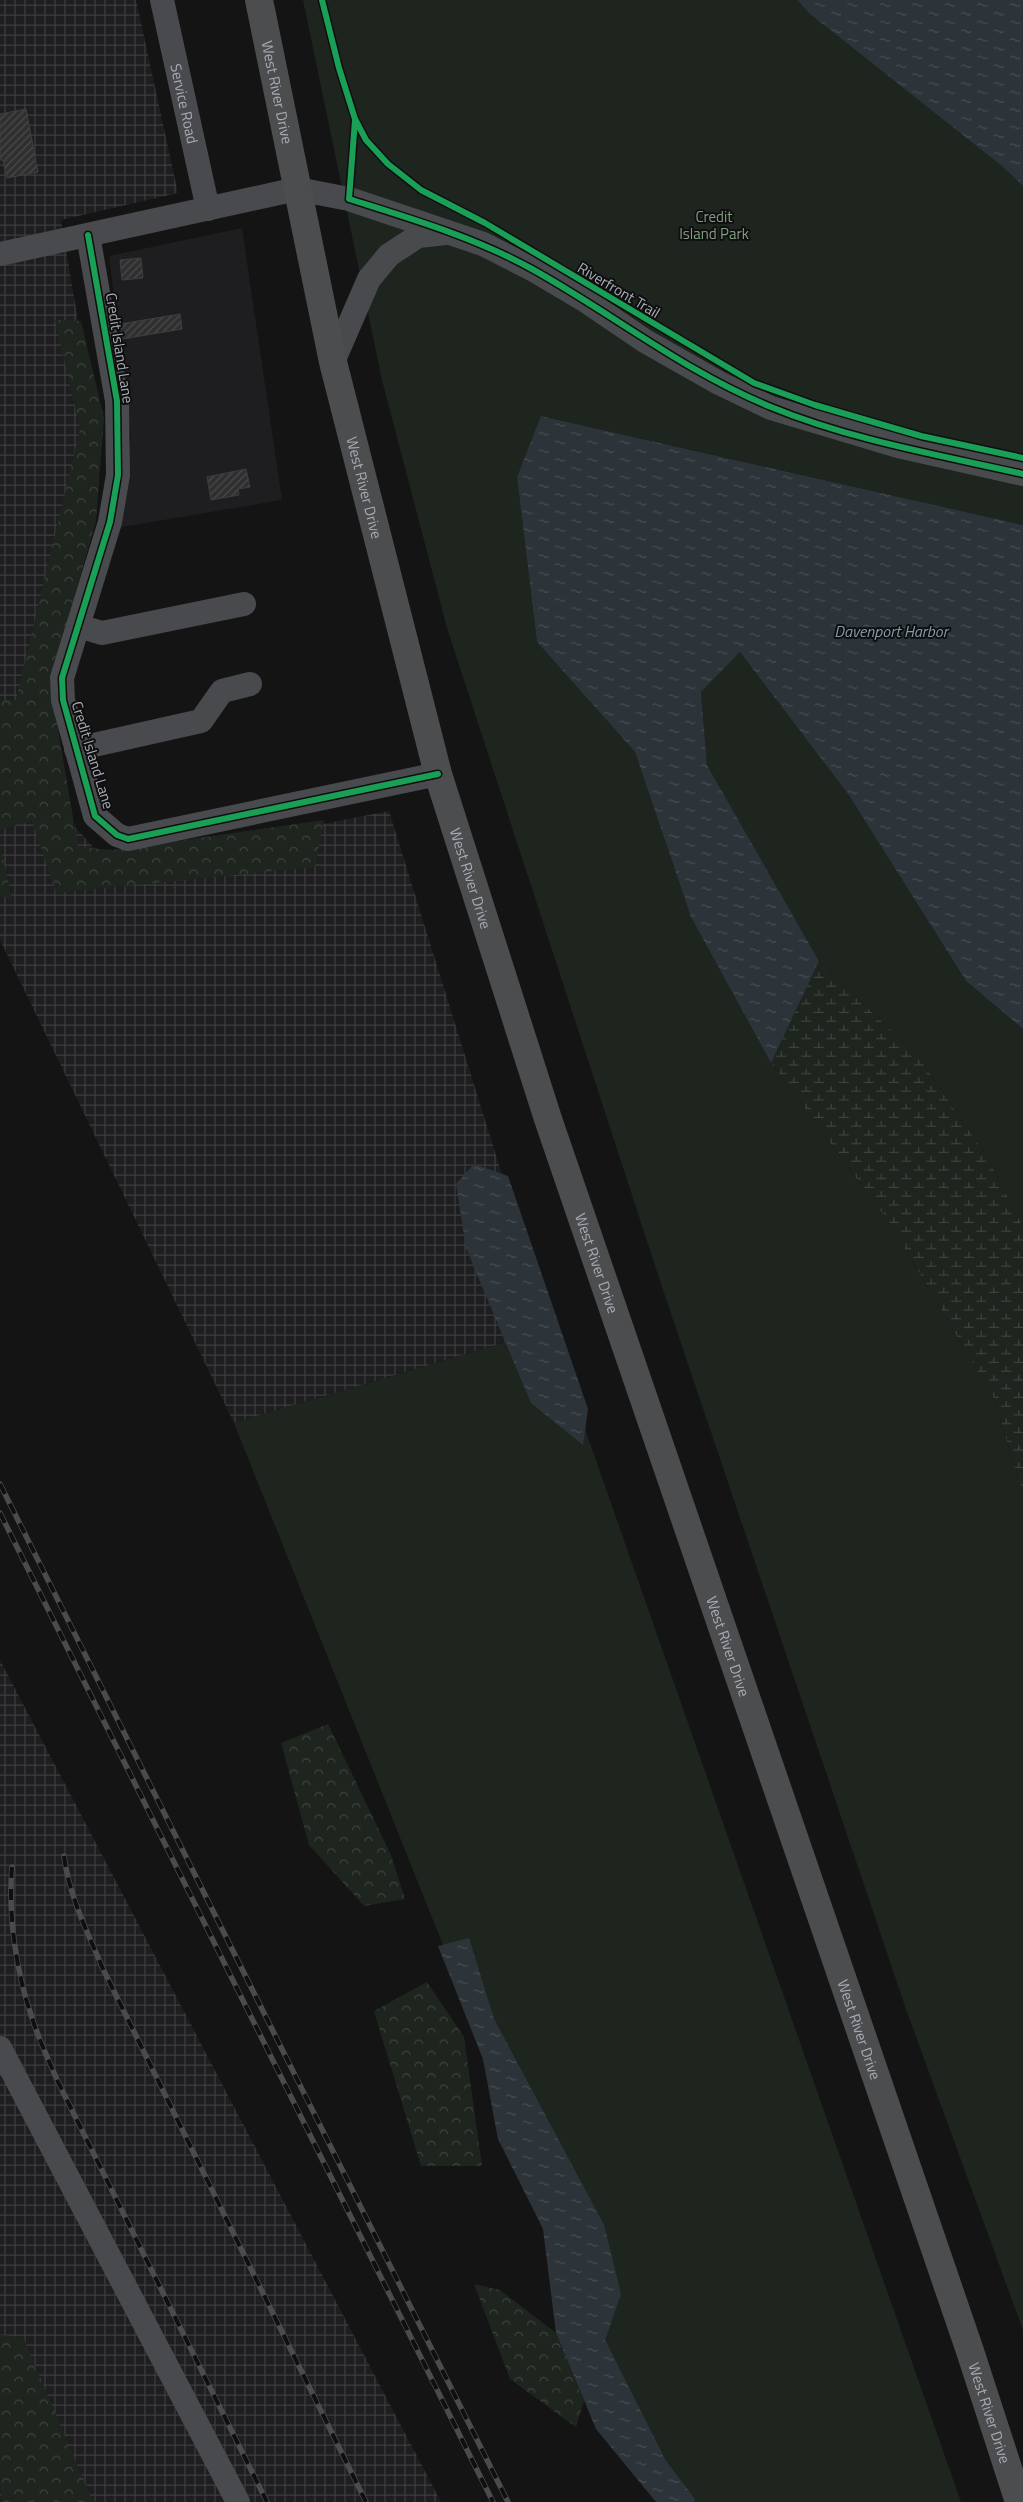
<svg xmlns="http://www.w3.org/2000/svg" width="1023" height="2502" font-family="'Titillium Web',sans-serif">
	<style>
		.built { fill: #1e1e20 }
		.industrial { fill: url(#industrial-grid) }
		.forest { fill: url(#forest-crowns) }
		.wetland { fill: url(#wetland-marsh) }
		.park { fill: #1e251f }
		.water { fill: url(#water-ripples) }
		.building { fill: url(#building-hatch); stroke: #3d3e41 }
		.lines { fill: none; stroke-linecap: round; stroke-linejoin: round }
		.minor { stroke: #494a4d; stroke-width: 24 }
		.major { stroke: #4b4d4f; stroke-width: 28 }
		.rail-casing { stroke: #4a4b4d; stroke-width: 5.5 }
		.rail { stroke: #0f0f10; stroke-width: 4; stroke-dasharray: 11; stroke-linecap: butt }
		.cycleway-casing { stroke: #0f0f10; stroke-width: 9 }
		.cycleway { stroke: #1a9f57; stroke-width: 6 }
		.labels { text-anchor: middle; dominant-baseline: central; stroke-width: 4; stroke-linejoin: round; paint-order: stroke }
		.street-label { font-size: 15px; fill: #a7acb4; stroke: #0f0f10 }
		.park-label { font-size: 15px; fill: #819e7f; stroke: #0f0f10 }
		.water-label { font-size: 16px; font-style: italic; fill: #819cac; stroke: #0f0f10 }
	</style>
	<defs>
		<pattern id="industrial-grid" width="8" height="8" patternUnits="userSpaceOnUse" patternTransform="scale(1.25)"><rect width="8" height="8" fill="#1e1e20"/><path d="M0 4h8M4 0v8" fill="none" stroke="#3c3c3e"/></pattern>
		<pattern id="forest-crowns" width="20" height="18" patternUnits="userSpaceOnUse" patternTransform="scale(1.25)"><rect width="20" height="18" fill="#1e251f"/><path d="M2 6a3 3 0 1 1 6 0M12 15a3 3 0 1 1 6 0" fill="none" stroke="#3c423d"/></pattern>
		<pattern id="wetland-marsh" width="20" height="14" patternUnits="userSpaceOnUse" patternTransform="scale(1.25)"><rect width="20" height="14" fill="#1e251f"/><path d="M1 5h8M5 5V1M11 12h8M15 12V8" fill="none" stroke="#3c423d"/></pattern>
		<pattern id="water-ripples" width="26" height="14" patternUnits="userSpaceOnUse" patternTransform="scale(1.25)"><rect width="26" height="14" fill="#2c3439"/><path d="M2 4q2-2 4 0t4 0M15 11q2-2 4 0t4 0" fill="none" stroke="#484f53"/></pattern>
		<pattern id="building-hatch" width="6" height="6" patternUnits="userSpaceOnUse" patternTransform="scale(1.25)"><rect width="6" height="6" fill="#2f2f30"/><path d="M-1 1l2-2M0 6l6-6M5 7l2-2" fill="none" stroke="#4a4a4c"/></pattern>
	</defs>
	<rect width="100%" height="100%" fill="#141415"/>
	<path class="built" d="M242 228 282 500 116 528 131 435 109 256Z"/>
	<path class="industrial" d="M0 0H136L178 193 61 220 94 415 43 670 60 810 110 866 389 811 550 1329 234 1423 0 940Z
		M0 1660 441 2502H0Z"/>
	<path class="forest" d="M55 320 81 321 104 418 96 521 50 682 78 847 113 850 324 820 315 867 56 893 32 821 0 830V700H16L80 429Z
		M0 845 12 899 0 896Z
		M328 1724 391 1855 405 1899 364 1906 309 1845 281 1743Z
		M427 1982 464 2037 482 2166H421L374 2011Z
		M474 2284 500 2290 556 2333 584 2401 576 2427 510 2379Z
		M0 2335 23 2337 93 2502H2L0 2486Z"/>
	<path class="wetland" d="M819 961 919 1057 988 1158 1023 1227V1494L994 1399 890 1224 771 1063Z"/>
	<path class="park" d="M303 0H797L810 14 1003 167 1023 186V525L542 416 517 477 537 642 635 752 691 917 771 1063 890 1224 994 1399 1023 1494V2330L907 2012 663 1290 447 628 382 380Z
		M740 652 848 794 966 981 1023 1029V1227L988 1158 919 1057 819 961 707 765 701 692Z
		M550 1329 961 2502H666L234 1423Z"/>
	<path class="water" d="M797 0H1023V186L1003 167 810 14Z
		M541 416 1023 525V1029L966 981 848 794 740 652 701 692 707 765 819 961 771 1063 691 917 635 752 537 642 517 477Z
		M474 1164 508 1176 588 1409 583 1445 531 1403 466 1248 456 1184Z
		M469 1938 494 2019 604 2225 621 2294 605 2340 666 2461 695 2499 694 2502H656L596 2429 556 2333 543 2229 498 2139 483 2059 438 1946Z"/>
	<path class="building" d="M26 109 38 172 7 178 3 160H0V114Z
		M141 258 143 278 122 280 120 260Z
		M180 314 182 329 122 339 120 324Z
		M246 469 250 487 238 489 239 495 211 500 207 477Z"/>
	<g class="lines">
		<g class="minor">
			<path id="s1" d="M162 0 208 209"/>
			<path d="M88 235 117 401 118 475 110 522 62 678 63 700 95 816 117 835 128 839 438 774"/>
			<path d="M0 254 297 189 349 199 483 244 532 269 586 301 645 341 719 383 771 408 898 446 1023 474"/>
			<path d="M333 362 369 279 389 255 418 236 446 233"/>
			<path d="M78 626 102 633 244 604"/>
			<path d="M76 749 201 721 222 691 250 684"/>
			<path d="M0 2048 238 2502"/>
		</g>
		<path class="major" id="s2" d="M259 0 333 362 438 774 548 1119 970 2351 1019 2502"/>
		<defs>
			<path id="rail" d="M0 1484 508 2502
				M0 1513 493 2502
				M64 1856C69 1896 88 1933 103 1969L366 2502
				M12 1867C8 1916 16 1971 32 2018 39 2040 49 2061 58 2082L267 2502"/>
		</defs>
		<use href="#rail" class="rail-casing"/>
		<use href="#rail" class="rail"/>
		<defs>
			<path id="cycleway" d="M322 0 339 68 355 119 366 140 388 164 421 190 485 223 754 383 815 405 921 436 1023 458
				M355 120 349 199C412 219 474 237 532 269 613 314 685 372 771 407 851 440 939 455 1023 474
				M88 235 117 401 118 475 110 522 62 678 63 700 95 816 117 835 128 839 438 774"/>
		</defs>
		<use href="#cycleway" class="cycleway-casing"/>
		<use href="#cycleway" class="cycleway"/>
	</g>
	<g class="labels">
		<g class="street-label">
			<text stroke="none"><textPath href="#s2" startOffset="94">West River Drive</textPath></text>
			<text stroke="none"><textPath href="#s1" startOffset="106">Service Road</textPath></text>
			<text transform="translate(619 290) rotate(31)">Riverfront Trail</text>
			<text transform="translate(120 348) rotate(81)">Credit Island Lane</text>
			<text stroke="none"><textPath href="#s2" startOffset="499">West River Drive</textPath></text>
			<text transform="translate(93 755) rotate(73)">Credit Island Lane</text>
			<text stroke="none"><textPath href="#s2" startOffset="904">West River Drive</textPath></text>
			<text stroke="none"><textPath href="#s2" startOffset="1309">West River Drive</textPath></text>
			<text stroke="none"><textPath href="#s2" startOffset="1714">West River Drive</textPath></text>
			<text stroke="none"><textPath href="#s2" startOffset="2119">West River Drive</textPath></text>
			<text stroke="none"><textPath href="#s2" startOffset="2524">West River Drive</textPath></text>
		</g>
		<g class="park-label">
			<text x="714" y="216">Credit<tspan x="714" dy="17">Island Park</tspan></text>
		</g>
		<g class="water-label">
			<text x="891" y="631">Davenport Harbor</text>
		</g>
	</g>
</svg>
